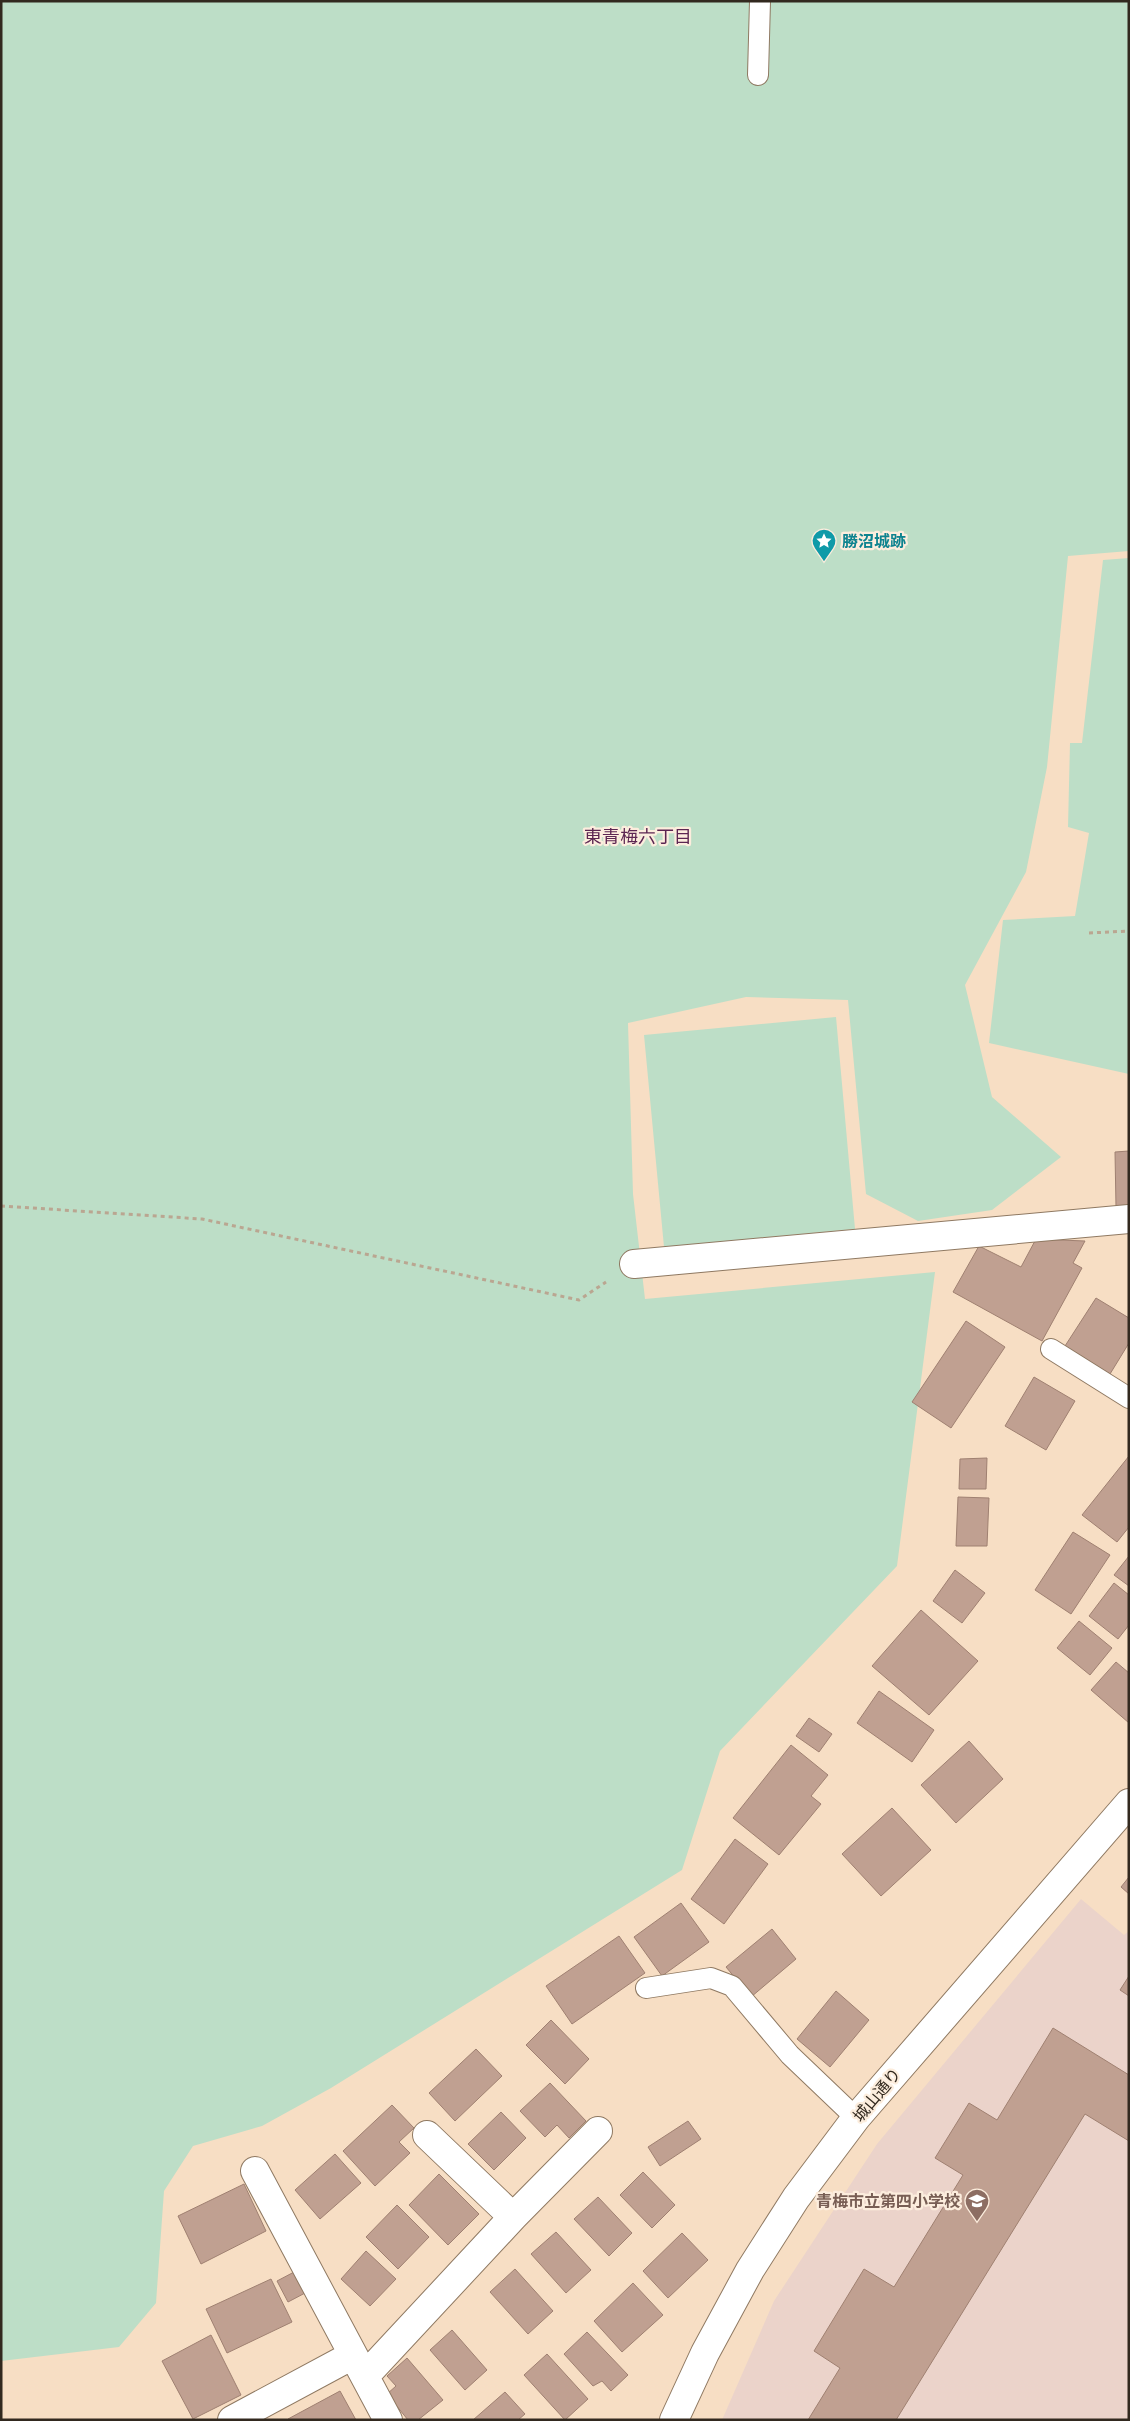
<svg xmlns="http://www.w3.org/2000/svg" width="1130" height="2421" font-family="Cabin,'Noto Sans JP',sans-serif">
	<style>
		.education { fill: #ebd3ca }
		.green { fill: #bddec7 }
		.building { fill: #c0a091; stroke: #9f8071 }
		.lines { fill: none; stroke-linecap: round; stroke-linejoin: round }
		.lane-casing { stroke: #8f7962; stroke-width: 22 }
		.street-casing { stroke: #8f7962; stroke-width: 30 }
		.secondary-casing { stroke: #8f7962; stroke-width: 30 }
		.path { stroke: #baa691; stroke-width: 3; stroke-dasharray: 4 4; stroke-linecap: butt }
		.lane { stroke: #fff; stroke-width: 20 }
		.street { stroke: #fff; stroke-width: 28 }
		.secondary { stroke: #fff; stroke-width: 28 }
		.labels { text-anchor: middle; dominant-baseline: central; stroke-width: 4.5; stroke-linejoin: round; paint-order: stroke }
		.culture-label { font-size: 16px; font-weight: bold; fill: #0d838f; stroke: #fceddd; text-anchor: start }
		.street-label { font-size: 16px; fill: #32291f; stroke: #fceddd }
		.education-label { font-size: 16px; font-weight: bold; fill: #785e54; stroke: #fceddd; text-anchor: end }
		.neighbourhood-label { font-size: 18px; fill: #5c2652; stroke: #fceddd }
	</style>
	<rect width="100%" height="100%" fill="#f7dec4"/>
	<path class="education" d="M1081 1899 1124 1935 1129 1931V2420H722L774 2301 877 2144Z"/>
	<path class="green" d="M1 1H1129V551L1068 556 1047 767 1026 872 965 985 992 1097 1061 1157 992 1210 918 1221 866 1194 848 1000 746 997 628 1023 633 1194 645 1299 935 1272 897 1566 720 1751 682 1870 331 2088 262 2126 193 2146 164 2191 156 2303 119 2347 1 2361Z
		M1129 558V1074L989 1043 1003 920 1075 916 1089 833 1068 827 1070 743H1082L1103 560Z
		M836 1017 855 1229 664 1247 644 1035Z"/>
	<path class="building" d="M1129 1151V1206L1116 1207 1115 1152Z
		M1036 1239 1085 1241 1073 1263 1082 1268 1042 1341 953 1292 979 1246 1021 1267Z
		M1096 1298 1129 1318V1343L1110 1374 1065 1346Z
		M966 1321 1005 1347 951 1428 912 1402Z
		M1034 1377 1075 1401 1046 1450 1005 1426Z
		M1129 1456V1527L1117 1542 1082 1515Z
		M987 1458 986 1489H959L960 1459Z
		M958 1497 989 1498 987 1546H956Z
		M1073 1532 1110 1555 1071 1614 1035 1590Z
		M1129 1556V1586L1114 1575Z
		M955 1570 985 1593 962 1623 933 1601Z
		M1114 1583 1129 1595V1625L1118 1639 1089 1616Z
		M921 1610 978 1661 929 1715 872 1666Z
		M1079 1621 1112 1648 1090 1675 1057 1648Z
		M1116 1662 1129 1673V1723L1091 1690Z
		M879 1691 934 1730 912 1762 857 1723Z
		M809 1718 832 1734 819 1752 796 1736Z
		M969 1741 1003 1779 956 1823 921 1785Z
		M791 1745 828 1775 811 1796 821 1804 779 1855 733 1818Z
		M892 1808 931 1850 881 1896 842 1854Z
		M735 1839 768 1864 724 1924 691 1899Z
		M1129 1877V1894L1121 1887Z
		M681 1903 709 1942 662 1976 634 1937Z
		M772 1929 796 1959 751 1997 726 1967Z
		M619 1936 645 1973 572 2024 546 1986Z
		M1129 1976V1996L1120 1990Z
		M836 1991 869 2020 830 2067 797 2039Z
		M551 2020 589 2059 565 2084 526 2045Z
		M1053 2028 1129 2075V2141L1085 2114 896 2420H808L840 2368 814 2351 864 2269 894 2287 963 2175 935 2158 969 2103 997 2120Z
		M476 2049 502 2076 455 2121 429 2093Z
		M550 2083 586 2121 569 2138 557 2125 545 2137 520 2111Z
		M392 2105 414 2128 399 2142 410 2153 375 2186 343 2151Z
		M501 2112 526 2138 494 2170 468 2144Z
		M688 2121 701 2139 660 2166 648 2147Z
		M335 2154 361 2183 320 2219 295 2190Z
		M643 2172 675 2205 652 2228 620 2195Z
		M439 2174 479 2214 448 2245 409 2205Z
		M244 2184 266 2231 201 2264 178 2216Z
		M598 2197 632 2233 609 2256 574 2219Z
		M397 2205 429 2237 398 2269 366 2237Z
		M556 2232 591 2270 566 2293 531 2254Z
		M682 2233 708 2260 668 2298 643 2271Z
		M366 2251 396 2279 370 2306 341 2279Z
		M515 2269 553 2311 528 2334 490 2292Z
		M296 2271 307 2292 288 2302 277 2281Z
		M271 2279 292 2322 227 2353 206 2309Z
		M633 2283 663 2315 622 2352 594 2321Z
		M452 2330 487 2370 465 2390 430 2350Z
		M587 2332 628 2375 611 2391 602 2381 593 2386 564 2354Z
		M211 2335 241 2395 193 2419 162 2361Z
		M547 2354 588 2399 565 2420 524 2375Z
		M407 2358 443 2400 418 2420H408L387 2394 396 2386 387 2376Z
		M340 2391 356 2420H288V2419Z
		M505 2392 525 2414 518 2420H473Z"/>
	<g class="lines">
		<defs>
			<path id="lane" d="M758 75 760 1
				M1051 1349 1129 1398
				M646 1988 711 1978 732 1986 790 2055 856 2118"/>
			<path id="street" d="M634 1264 1129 1219
				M427 2135 513 2217
				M255 2171 388 2420
				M365 2376 513 2217 598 2131
				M232 2420 353 2355"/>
			<path id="secondary" d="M674 2420 705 2353 750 2270 796 2198 856 2118 1129 1803"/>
		</defs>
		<use href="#lane" class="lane-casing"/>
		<use href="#street" class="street-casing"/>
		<use href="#secondary" class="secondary-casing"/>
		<path class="path" d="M1089 933 1129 931
			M1 1206 202 1219 579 1300 606 1282"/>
		<use href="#lane" class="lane"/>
		<use href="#street" class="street"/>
		<use href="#secondary" class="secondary"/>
	</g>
	<defs>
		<symbol id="sight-pin" viewBox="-11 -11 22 30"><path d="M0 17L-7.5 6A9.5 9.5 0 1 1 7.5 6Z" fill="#0f9aa8" stroke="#fceddd"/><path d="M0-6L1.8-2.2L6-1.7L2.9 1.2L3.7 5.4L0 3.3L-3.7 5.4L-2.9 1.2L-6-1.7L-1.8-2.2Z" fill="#fff"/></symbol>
		<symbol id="school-pin" viewBox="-11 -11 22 30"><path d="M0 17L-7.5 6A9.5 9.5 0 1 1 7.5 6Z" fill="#8d6e63" stroke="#fceddd"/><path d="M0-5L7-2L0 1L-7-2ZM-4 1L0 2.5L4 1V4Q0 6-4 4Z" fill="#fff"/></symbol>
	</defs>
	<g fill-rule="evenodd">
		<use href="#sight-pin" x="810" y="527" width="28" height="38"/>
		<use href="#school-pin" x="963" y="2187" width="28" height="38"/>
	</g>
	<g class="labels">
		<g class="culture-label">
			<text x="842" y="541">勝沼城跡</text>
		</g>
		<g class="street-label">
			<text transform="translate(877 2095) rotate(-50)">城山通り</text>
		</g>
		<g class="education-label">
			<text x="960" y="2201">青梅市立第四小学校</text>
		</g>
		<g class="neighbourhood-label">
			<text x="638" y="837">東青梅六丁目</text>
		</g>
	</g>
	<rect width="1130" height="2421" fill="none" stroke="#32291f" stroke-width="5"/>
</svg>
